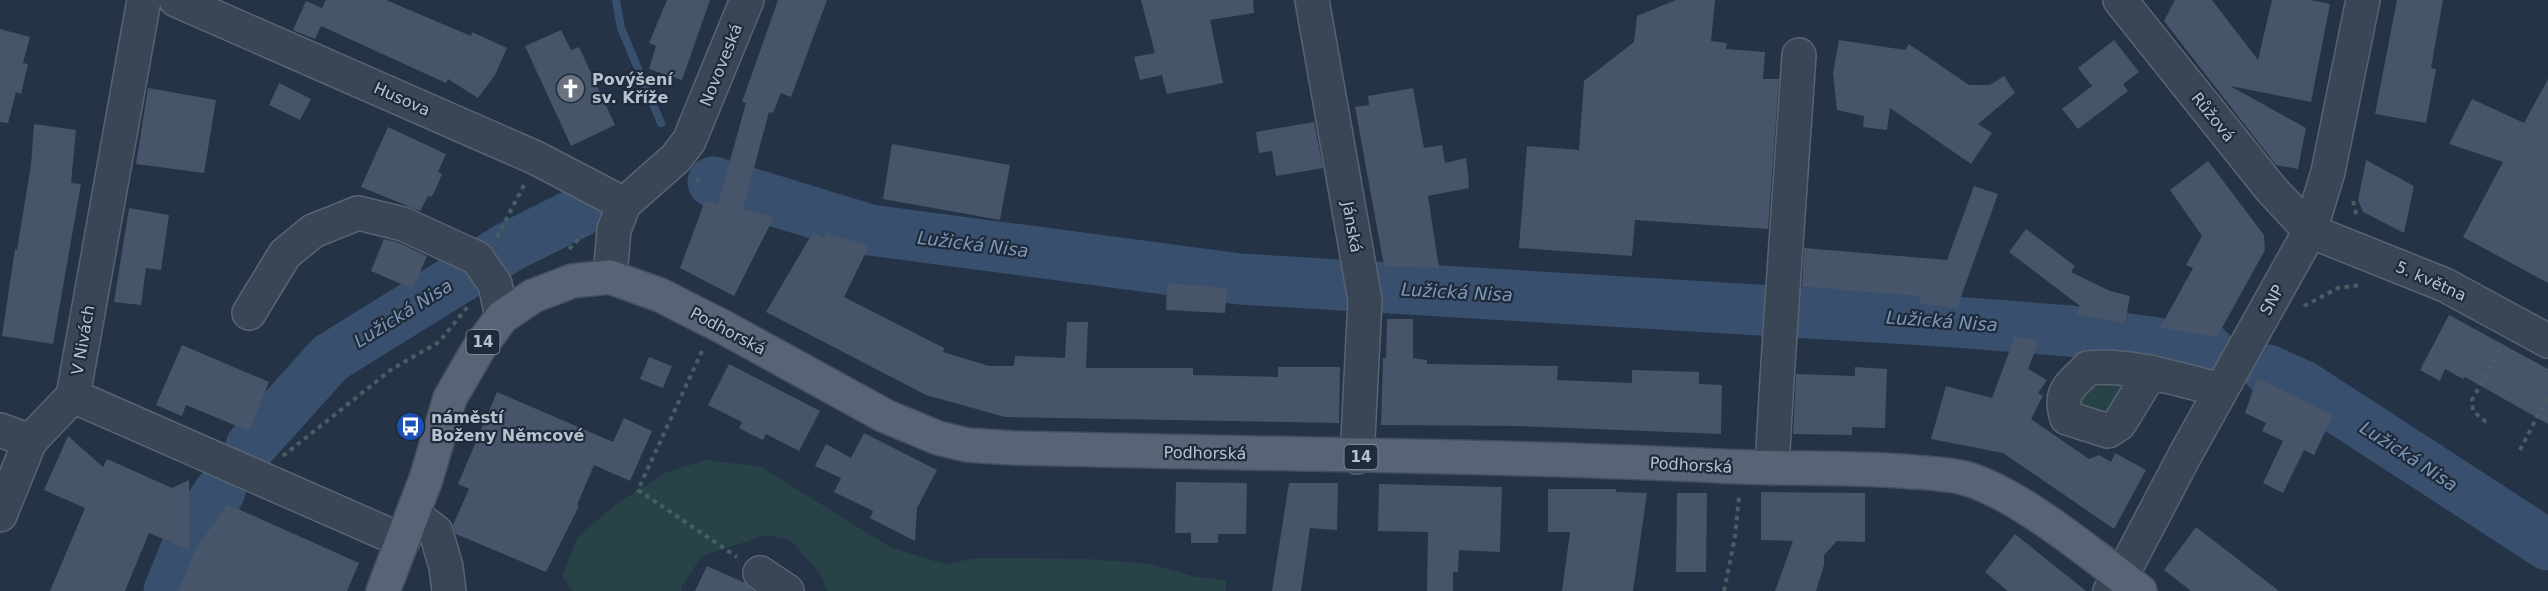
<svg xmlns="http://www.w3.org/2000/svg" width="2548" height="591" font-family="'DejaVu Sans',sans-serif">
	<style>
		.green { fill: #284347 }
		.lines { fill: none; stroke-linecap: round; stroke-linejoin: round }
		.stream { stroke: #384f6e; stroke-width: 8 }
		.river { stroke: #384f6e; stroke-width: 51 }
		.building { fill: #47556a }
		.minor-casing { stroke: #596372; stroke-width: 36 }
		.major-casing { stroke: #444e5e; stroke-width: 36 }
		.path { stroke: #466062; stroke-width: 4; stroke-dasharray: 4.5 4.5; stroke-linecap: butt }
		.minor { stroke: #3a4555; stroke-width: 33 }
		.major { stroke: #586475; stroke-width: 33 }
		.labels { text-anchor: middle; dominant-baseline: central; stroke-width: 4.5; stroke-linejoin: round; paint-order: stroke }
		.shield { fill: #1f2a3b; stroke: #8a94a2; stroke-width: 1.5 }
		.shield-label { font-size: 15px; font-weight: bold; fill: #b8c1ce }
		.street-label { font-size: 16px; fill: #b8c1ce; stroke: #1f2a3b }
		.poi-label { font-size: 16px; font-weight: bold; fill: #b8c1ce; stroke: #1f2a3b; text-anchor: start }
		.water-label { font-size: 18px; font-style: italic; fill: #7d97b7; stroke: #1f2a3b }
	</style>
	<rect width="100%" height="100%" fill="#253346"/>
	<path class="green" d="M2139 377 2115 420 2083 414 2078 401 2090 378Z
		M707 460 761 467 890 547 944 564 978 558 1087 559 1150 564 1196 577 1226 580V591H827L820 573 790 540 766 535 702 556 681 587 682 591H573L562 576 577 538 616 504 667 472Z"/>
	<g class="lines">
		<path class="stream" d="M616 0 621 28 661 123"/>
		<path class="river" d="M713 182 870 230 1240 279 1942 321 2070 331 2209 350
			M2268 370 2303 386 2548 545
			M251 446 330 358 509 247 579 212
			M169 591 192 534 220 491"/>
	</g>
	<path class="building" d="M326 0H386L471 36 472 32 507 48 495 75 478 98 448 79 446 83 321 26 315 39 293 30 306 1 322 8Z
		M667 0H710L682 80 649 69 656 46 649 43Z
		M778 0H827L791 97 781 93 773 113 769 112 743 209 774 217 734 296 680 268 705 201 718 204 746 103 742 102Z
		M1141 0H1253L1254 13 1210 20 1223 83 1167 94 1162 75 1140 80 1134 57 1155 53Z
		M1676 0H1715L1711 41 1727 43 1726 49 1765 52 1763 79H1779L1768 229 1635 220 1632 256 1519 248 1527 146 1579 150 1584 81 1634 42 1637 16Z
		M2175 0H2212L2258 60 2272 0H2310L2330 4 2311 102 2230 86 2306 128 2298 169 2276 165 2164 21Z
		M2397 0H2443L2431 68 2436 69 2426 123 2375 114Z
		M0 29 30 37 23 63 28 64 21 94 16 92 8 123 0 122Z
		M561 30 571 50 579 47 615 125 571 146 525 46Z
		M1839 40 1905 50 1909 44 1969 85H1990L2004 76 2015 93 1978 124 1992 133 1971 164 1890 108 1887 130 1863 127 1864 116 1837 110 1833 73Z
		M2114 40 2139 72 2123 84 2128 91 2078 129 2062 109 2092 86 2078 68Z
		M2548 79V283L2463 237 2503 162 2449 144 2472 99 2524 123Z
		M279 83 311 99 300 120 269 105Z
		M148 88 216 100 204 173 136 164Z
		M1413 88 1424 148 1442 145 1445 163 1466 158 1468 174 1469 188 1428 196 1439 268 1384 266 1355 107 1369 105 1368 96Z
		M1314 122 1323 168 1276 176 1272 151 1259 153 1256 132Z
		M34 124 76 130 71 183 81 184 53 344 2 336 15 249 17 250 31 165Z
		M388 127 446 154 438 172 442 174 434 193 431 197 428 196 420 211 361 187Z
		M892 144 1010 165 1000 220 883 199Z
		M2366 160 2414 186 2404 233 2363 212 2358 200Z
		M2208 161 2264 235 2265 250 2217 337 2160 328 2193 268 2186 265 2202 236 2170 190Z
		M1974 186 1998 194 1957 308 1920 304 1921 296 1802 287 1804 248 1947 260Z
		M129 208 169 215 161 270 146 268 141 305 114 302Z
		M2026 229 2075 266 2071 272 2110 291 2130 296 2125 323 2076 315 2080 306 2009 252Z
		M813 232 824 238 827 233 869 246 844 297 944 348 943 352 989 366H1014L1015 356 1065 358 1067 322H1088L1086 368H1193V375L1278 377V367H1340L1339 423 1005 417 926 395 766 312Z
		M384 239 397 242 427 256 413 289 371 271Z
		M1167 283 1227 288 1225 313 1166 310Z
		M2449 315 2548 369V424L2465 377 2463 379 2445 369 2440 381 2420 370Z
		M1387 319H1413V358L1427 360V364L1558 366 1557 380 1632 383V370L1699 372V384L1722 385 1721 434 1520 426 1381 425 1383 358H1386Z
		M2015 336 2039 341 2028 369 2047 380 2038 393 2043 396 2031 419 2089 459 2099 455 2111 462 2115 453 2146 470 2114 529 2003 453 1931 439 1946 386 1992 398Z
		M182 345 269 382 249 431 186 405 182 416 156 405Z
		M649 357 672 366 663 388 640 379Z
		M729 364 820 411 799 451 766 434 763 440 750 434 739 428 742 422 708 405Z
		M1855 367 1887 369 1885 428 1852 427V435L1793 434 1796 374 1855 376Z
		M2257 378 2333 415 2314 455 2304 450 2283 493 2263 483 2283 441 2262 431 2266 423 2245 413Z
		M497 392 613 442 624 418 652 431 630 481 594 465 577 505 579 506 546 572 456 534 453 525 469 489 458 484Z
		M864 433 937 470 917 508 915 541 870 518 873 511 834 492 841 478 815 466 826 444 851 458Z
		M68 436 103 467 107 459 172 488 189 480V550L149 533 125 591H50L85 508 44 490Z
		M1176 482 1247 483 1246 534H1218V543H1191V533H1175Z
		M1289 483H1338L1337 530 1310 528 1301 591H1272Z
		M1379 484 1502 487 1500 552 1459 550 1458 572H1453V591H1427L1428 532 1378 531Z
		M1548 489H1616V492L1647 493 1633 591H1562L1570 532H1548Z
		M1761 492 1865 493V542L1837 541 1824 555V565L1816 591H1775L1793 541 1761 540Z
		M1677 493H1707L1706 572H1676Z
		M227 504 359 563 347 591H178L196 549Z
		M2196 527 2279 591H2191L2164 570Z
		M2015 534 2086 591H2008L1985 572Z
		M707 566 745 583 753 591H695Z"/>
	<g class="lines">
		<defs>
			<path id="minor" d="M176 0 536 158 624 204
				M1312 0 1365 300 1357 457
				M2120 0 2271 189 2310 231 2445 285 2548 341
				M610 277 614 230 624 204 676 158 689 141 747 0
				M249 313 285 254 313 231 358 213 403 224 477 258 495 284 502 317
				M2151 372 2119 424 2108 431 2067 418C2058 391 2070 387 2088 368 2133 364 2177 379 2221 390
				M73 396 144 0
				M73 396 403 541
				M0 430 30 441
				M1772 468C1779 330 1790 192 1799 55
				M413 514 436 532 446 567 449 591
				M0 515 30 441 73 396
				M760 573 787 591
				M2110 591 2121 577 2185 455 2310 231 2328 172 2363 0"/>
			<path id="major" d="M383 591 426 479 450 398 479 348 502 317 533 296 572 281 610 277 660 295 725 328 885 416 938 438 967 445 1014 448C1249 454 1485 455 1719 466 1780 469 1840 467 1900 471 1921 473 1943 473 1964 478 2017 492 2095 557 2140 591"/>
		</defs>
		<use href="#minor" class="minor-casing"/>
		<use href="#major" class="major-casing"/>
		<path class="path" d="M696 179 703 185
			M2353 201 2357 217
			M497 237 524 185
			M569 249 583 235
			M2304 306 2338 288 2361 285
			M702 351 638 490 737 557
			M2486 422 2473 411 2472 400 2500 350
			M2520 450 2548 396
			M283 456 392 369 439 342 469 305
			M1724 591 1735 537 1739 497"/>
		<use href="#minor" class="minor"/>
		<use href="#major" class="major"/>
	</g>
	<defs>
		<symbol id="church-disc" viewBox="-11 -11 22 22"><circle r="9.5" fill="#6b7280" stroke="#1f2a3b"/><path d="M-1.2-6h2.4v3.5h3.3v2.4h-3.3V6h-2.4V-.1h-3.3v-2.4h3.3Z" fill="#fff"/></symbol>
		<symbol id="bus-disc" viewBox="-11 -11 22 22"><circle r="9.5" fill="#1a4fb4" stroke="#1f2a3b"/><path d="M-5-6H5V4H4V6H2V4H-2V6H-4V4H-5ZM-3.5-4V0h7V-4ZM-3.5 1.2v1.5H-2V1.2ZM2 1.2v1.5H3.5V1.2Z" fill="#fff"/></symbol>
	</defs>
	<g fill-rule="evenodd">
		<use href="#church-disc" x="554" y="72" width="33" height="33"/>
		<use href="#bus-disc" x="394" y="410" width="33" height="33"/>
	</g>
	<g class="labels">
		<g class="shield">
			<rect x="466.5" y="330" width="33" height="24" rx="4.5"/>
			<rect x="1344.5" y="445" width="33" height="24" rx="4.5"/>
		</g>
		<g class="shield-label">
			<text x="483" y="342">14</text>
			<text x="1361" y="457">14</text>
		</g>
		<g class="street-label">
			<text transform="translate(721 65) rotate(-68)">Novoveská</text>
			<text transform="translate(402 99) rotate(24)">Husova</text>
			<text transform="translate(2213 117) rotate(51)">Růžová</text>
			<text transform="translate(1352 227) rotate(80)">Jánská</text>
			<text transform="translate(2431 281) rotate(24)">5. května</text>
			<text transform="translate(2272 300) rotate(-61)">SNP</text>
			<text transform="translate(728 331) rotate(28)">Podhorská</text>
			<text transform="translate(83 340) rotate(-80)">V Nivách</text>
			<text transform="translate(1205 453) rotate(1)">Podhorská</text>
			<text transform="translate(1691 465) rotate(3)">Podhorská</text>
		</g>
		<g class="poi-label">
			<text x="592" y="79">Povýšení<tspan x="592" dy="18">sv. Kříže</tspan></text>
			<text x="431" y="417">náměstí<tspan x="431" dy="18">Boženy Němcové</tspan></text>
		</g>
		<g class="water-label">
			<text transform="translate(973 244) rotate(7)">Lužická Nisa</text>
			<text transform="translate(1457 292) rotate(3)">Lužická Nisa</text>
			<text transform="translate(403 313) rotate(-32)">Lužická Nisa</text>
			<text transform="translate(1942 321) rotate(4)">Lužická Nisa</text>
			<text transform="translate(2409 456) rotate(33)">Lužická Nisa</text>
		</g>
	</g>
</svg>
